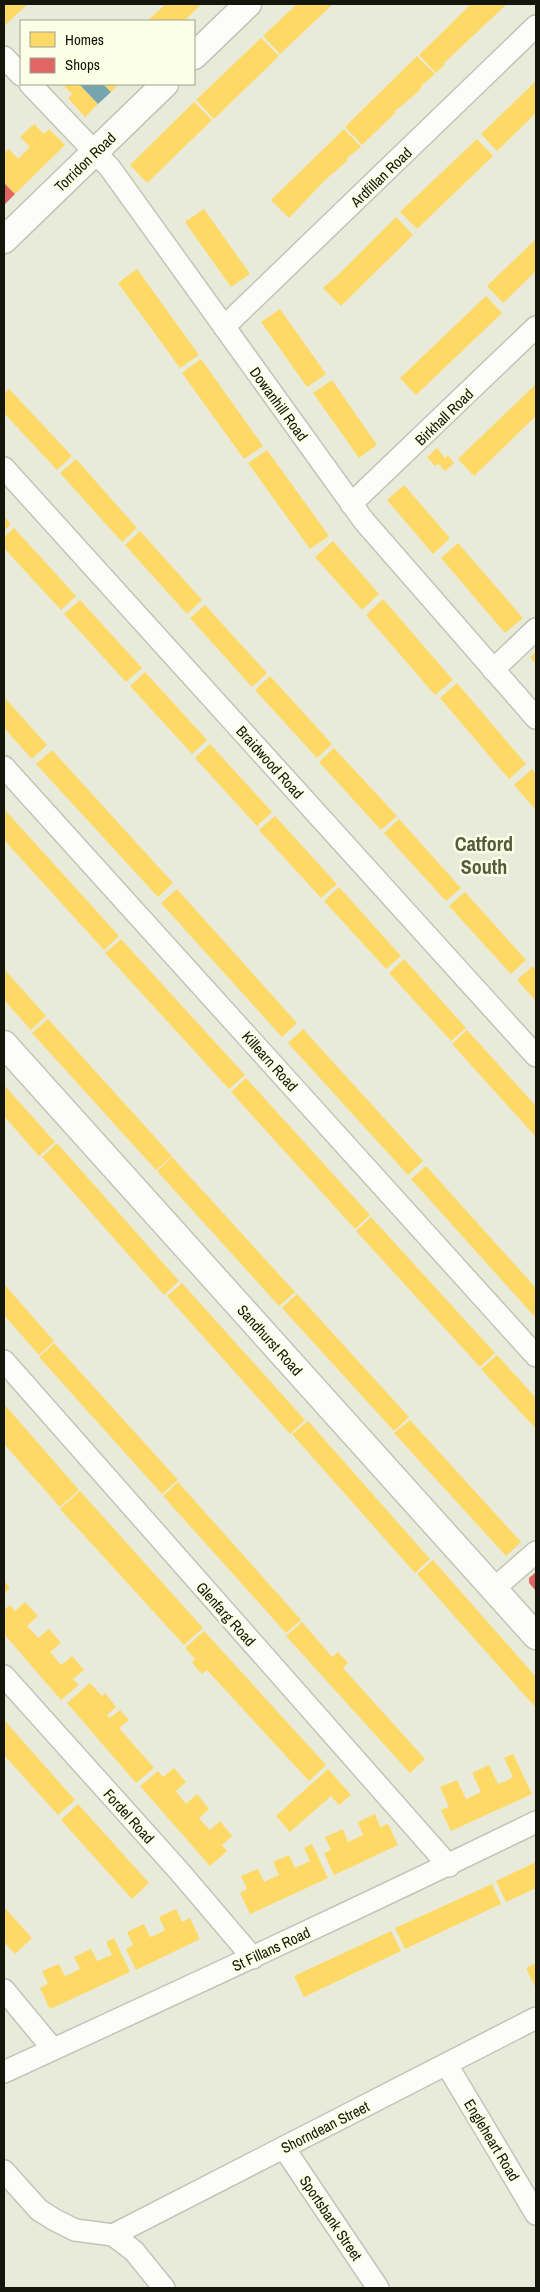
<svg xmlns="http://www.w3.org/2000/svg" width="540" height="2292" font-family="'Archivo Narrow',sans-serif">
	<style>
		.homes { fill: #ffd966 }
		.shops { fill: #e06666 }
		.public { fill: #76a5af }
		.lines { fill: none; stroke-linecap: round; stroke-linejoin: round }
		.minor-casing { stroke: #c2c4b7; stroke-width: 24 }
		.tertiary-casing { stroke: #c2c4b7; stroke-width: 29 }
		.minor { stroke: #fcfcf9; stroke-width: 21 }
		.tertiary { stroke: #fcfcf9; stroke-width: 26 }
		.labels { text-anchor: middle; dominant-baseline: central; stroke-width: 5; stroke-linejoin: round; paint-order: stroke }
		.street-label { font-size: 15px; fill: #15160b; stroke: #fbffe6 }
		.district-label { font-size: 20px; font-weight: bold; fill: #56593e; stroke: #fbffe6 }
	</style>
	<rect width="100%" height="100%" fill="#e8ebda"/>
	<path class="homes" d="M4 4H28L4 26Z
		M166 4H202L184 21H147Z
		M297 4H333L280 54 263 36Z
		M471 4H507L444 63 445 64 436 73 419 55Z
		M261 38 279 56 214 119 196 100Z
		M417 56 435 74 422 85 420 90 394 112 395 113 362 145 345 127Z
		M536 81V113L497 151 481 134Z
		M62 84H79L98 104 85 117 68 98 72 94Z
		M103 84H119L111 92Z
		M194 102 212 120 147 183 130 165Z
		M34 124 44 134 49 129 65 145 15 194 4 183V153L9 149 18 159 30 147 20 137Z
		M344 129 361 147 348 157 346 162 324 181 289 218 271 200Z
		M477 139 493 156 417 229 400 212Z
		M204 209 250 274 231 287 185 222Z
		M396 217 413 235 341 306 323 288 336 277Z
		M536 239V271L503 303 487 286Z
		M137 269 199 355 180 368 118 283Z
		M486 296 502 313 416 395 400 378Z
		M280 309 326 374 307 387 261 322Z
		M201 359 263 446 244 459 182 373Z
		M332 380 377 445 359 458 313 393Z
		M536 384V416L474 476 458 459Z
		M9 389 72 456 57 470 4 413V394Z
		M437 448 445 458 448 455 454 463 445 471 438 464 435 466 427 457Z
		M267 450 329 536 310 549 248 463Z
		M76 459 137 528 122 542 60 473Z
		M404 485 450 538 433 554 387 500Z
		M4 516 11 524 4 531Z
		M14 528 76 596 61 610 4 548V537Z
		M140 531 202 600 187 614 125 545Z
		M333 541 379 594 362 610 315 557Z
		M458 543 523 618 505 633 441 558Z
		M383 599 453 680 435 695 366 615Z
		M80 600 142 668 126 682 64 614Z
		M205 605 267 673 252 687 190 618Z
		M536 651V664L530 657Z
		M145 672 207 740 192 754 130 686Z
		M270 676 332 744 317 758 255 690Z
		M457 683 526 764 509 779 440 698Z
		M4 697 47 745 32 759 4 728Z
		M210 744 272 812 257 826 195 758Z
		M334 748 397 816 381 830 319 762Z
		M52 750 173 883 158 897 36 764Z
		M532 769 536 775V810L514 785Z
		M4 809 119 936 104 950 4 840Z
		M275 816 337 884 321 898 259 830Z
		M399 819 461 888 446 901 384 833Z
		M339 887 401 956 386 969 324 901Z
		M177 889 297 1023 282 1037 161 903Z
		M465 892 526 960 511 974 449 906Z
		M121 939 245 1075 229 1089 105 953Z
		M404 959 466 1028 451 1041 389 973Z
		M533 966 536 970V1001L517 980Z
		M4 969 46 1016 31 1030 4 1000Z
		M48 1019 172 1156 156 1170 32 1033Z
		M303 1029 423 1161 408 1175 288 1043Z
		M467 1030 536 1106V1137L452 1044Z
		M246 1078 370 1215 355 1229 231 1092Z
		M4 1085 55 1142 39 1156 4 1116Z
		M57 1143 179 1281 164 1295 42 1157Z
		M172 1157 295 1292 279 1306 157 1171Z
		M426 1166 536 1288V1314L534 1316 411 1179Z
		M371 1217 495 1353 480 1367 356 1231Z
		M182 1283 305 1420 290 1434 167 1296Z
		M4 1284 54 1341 39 1355 4 1315Z
		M297 1294 409 1417 394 1431 282 1308Z
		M54 1343 178 1480 162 1494 39 1357Z
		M497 1355 536 1398V1429L481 1369Z
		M4 1404 79 1490 60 1507 4 1444Z
		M410 1420 521 1542 506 1556 394 1433Z
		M308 1421 430 1559 415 1573 292 1434Z
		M178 1482 301 1620 286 1633 163 1496Z
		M80 1491 203 1628 184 1645 60 1509Z
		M433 1560 536 1677V1708L417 1574Z
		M4 1580 10 1588 4 1593Z
		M25 1602 38 1616 27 1626 33 1632 38 1638 49 1629 61 1643 50 1652 56 1659 61 1665 72 1656 84 1670 73 1679 79 1685 61 1700 4 1634V1610L10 1605 15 1611Z
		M302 1622 332 1657 338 1652 348 1663 343 1668 425 1759 410 1773 286 1636Z
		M204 1631 326 1765 309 1781 207 1670 202 1674 192 1663 195 1659 185 1648Z
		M90 1683 102 1696 105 1693 116 1707 107 1715 110 1718 120 1710 129 1720 119 1728 154 1768 136 1783 67 1703Z
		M4 1720 75 1800 58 1815 4 1755Z
		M513 1754 532 1794 451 1831 441 1810 449 1807 440 1787 457 1780 466 1799 481 1792 472 1773 489 1765 498 1784 506 1781 513 1777 504 1758Z
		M174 1768 186 1782 176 1791 181 1798 186 1804 197 1794 209 1809 199 1818 204 1824 210 1830 220 1821 232 1836 222 1845 227 1851 210 1866 140 1786 158 1771 163 1777Z
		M328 1769 351 1795 339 1805 331 1796 290 1832 276 1816Z
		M78 1804 149 1883 132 1899 61 1820Z
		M375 1814 380 1827 388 1824 398 1845 334 1875 324 1853 331 1850 325 1837 343 1829 348 1842 363 1835 358 1822Z
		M312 1844 328 1878 250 1914 240 1893 247 1889 241 1876 258 1869 264 1882 279 1875 273 1862 289 1855 295 1868 310 1861 304 1848Z
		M536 1862V1888L506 1902 496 1881Z
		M492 1884 501 1904 405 1949 395 1928Z
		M4 1907 32 1938 15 1954 4 1942Z
		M176 1909 182 1922 190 1918 200 1939 136 1970 126 1949 133 1945 127 1932 144 1924 150 1937 158 1934 165 1930 159 1917Z
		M391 1931 401 1951 304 1997 294 1976Z
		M114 1938 130 1972 50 2009 40 1988 48 1984 42 1971 59 1964 65 1976 72 1973 80 1969 74 1957 91 1949 97 1961 112 1955 106 1942Z
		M536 1963V1989L526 1968Z"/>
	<path class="shops" d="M4 183 15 194 4 205Z
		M536 1572V1591L529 1583V1578Z"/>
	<path class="public" d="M79 84H103L111 92 98 104Z"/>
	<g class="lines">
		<defs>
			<path id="minor" d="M4 57 21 75
				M30 84 110 168 364 521 536 718
				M224 327 536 26
				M4 468 536 1056
				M351 504 536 327
				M493 670 536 629
				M4 767 536 1356
				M4 1361 449 1866
				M495 1588 536 1552
				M4 1676 179 1871 253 1958
				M4 1990 53 2049
				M447 2065 536 2214
				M4 2072C182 1990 360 1908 536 1822
				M284 2148 378 2288
				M4 2171 39 2210 55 2220 75 2230 113 2235 134 2251 164 2288
				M113 2235 536 2018"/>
			<path id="tertiary" d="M194 56 248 4
				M4 240 165 84
				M4 1044 536 1636"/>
		</defs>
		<use href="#minor" class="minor-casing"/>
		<use href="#tertiary" class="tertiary-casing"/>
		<use href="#minor" class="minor"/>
		<use href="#tertiary" class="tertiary"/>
	</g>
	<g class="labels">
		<g class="street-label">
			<text transform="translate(85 162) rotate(-44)">Torridon Road</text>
			<text transform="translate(381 177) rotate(-44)">Ardfillan Road</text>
			<text transform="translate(279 404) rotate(54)">Dowanhill Road</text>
			<text transform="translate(444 417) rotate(-44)">Birkhall Road</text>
			<text transform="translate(270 762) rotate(48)">Braidwood Road</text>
			<text transform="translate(270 1061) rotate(48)">Killearn Road</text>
			<text transform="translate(270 1340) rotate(48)">Sandhurst Road</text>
			<text transform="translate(226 1614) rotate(48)">Glenfarg Road</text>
			<text transform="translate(129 1816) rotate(48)">Fordel Road</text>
			<text transform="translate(271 1949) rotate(-25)">St Fillans Road</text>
			<text transform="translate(325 2127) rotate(-27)">Shorndean Street</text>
			<text transform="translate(492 2140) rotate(59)">Engleheart Road</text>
			<text transform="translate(331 2218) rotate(56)">Sportsbank Street</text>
		</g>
		<g class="district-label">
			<text x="484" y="843">Catford<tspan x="484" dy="23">South</tspan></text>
		</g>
	</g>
	<rect width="540" height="2292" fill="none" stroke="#15160b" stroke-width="10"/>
	<rect x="20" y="20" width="175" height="65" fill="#fbffe6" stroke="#9fa28e"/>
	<rect x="30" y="32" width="25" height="15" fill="#ffd966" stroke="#9fa28e"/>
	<text x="65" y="45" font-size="15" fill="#15160b">Homes</text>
	<rect x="30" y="58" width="25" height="15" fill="#e06666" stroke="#9fa28e"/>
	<text x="65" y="70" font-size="15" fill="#15160b">Shops</text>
</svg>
